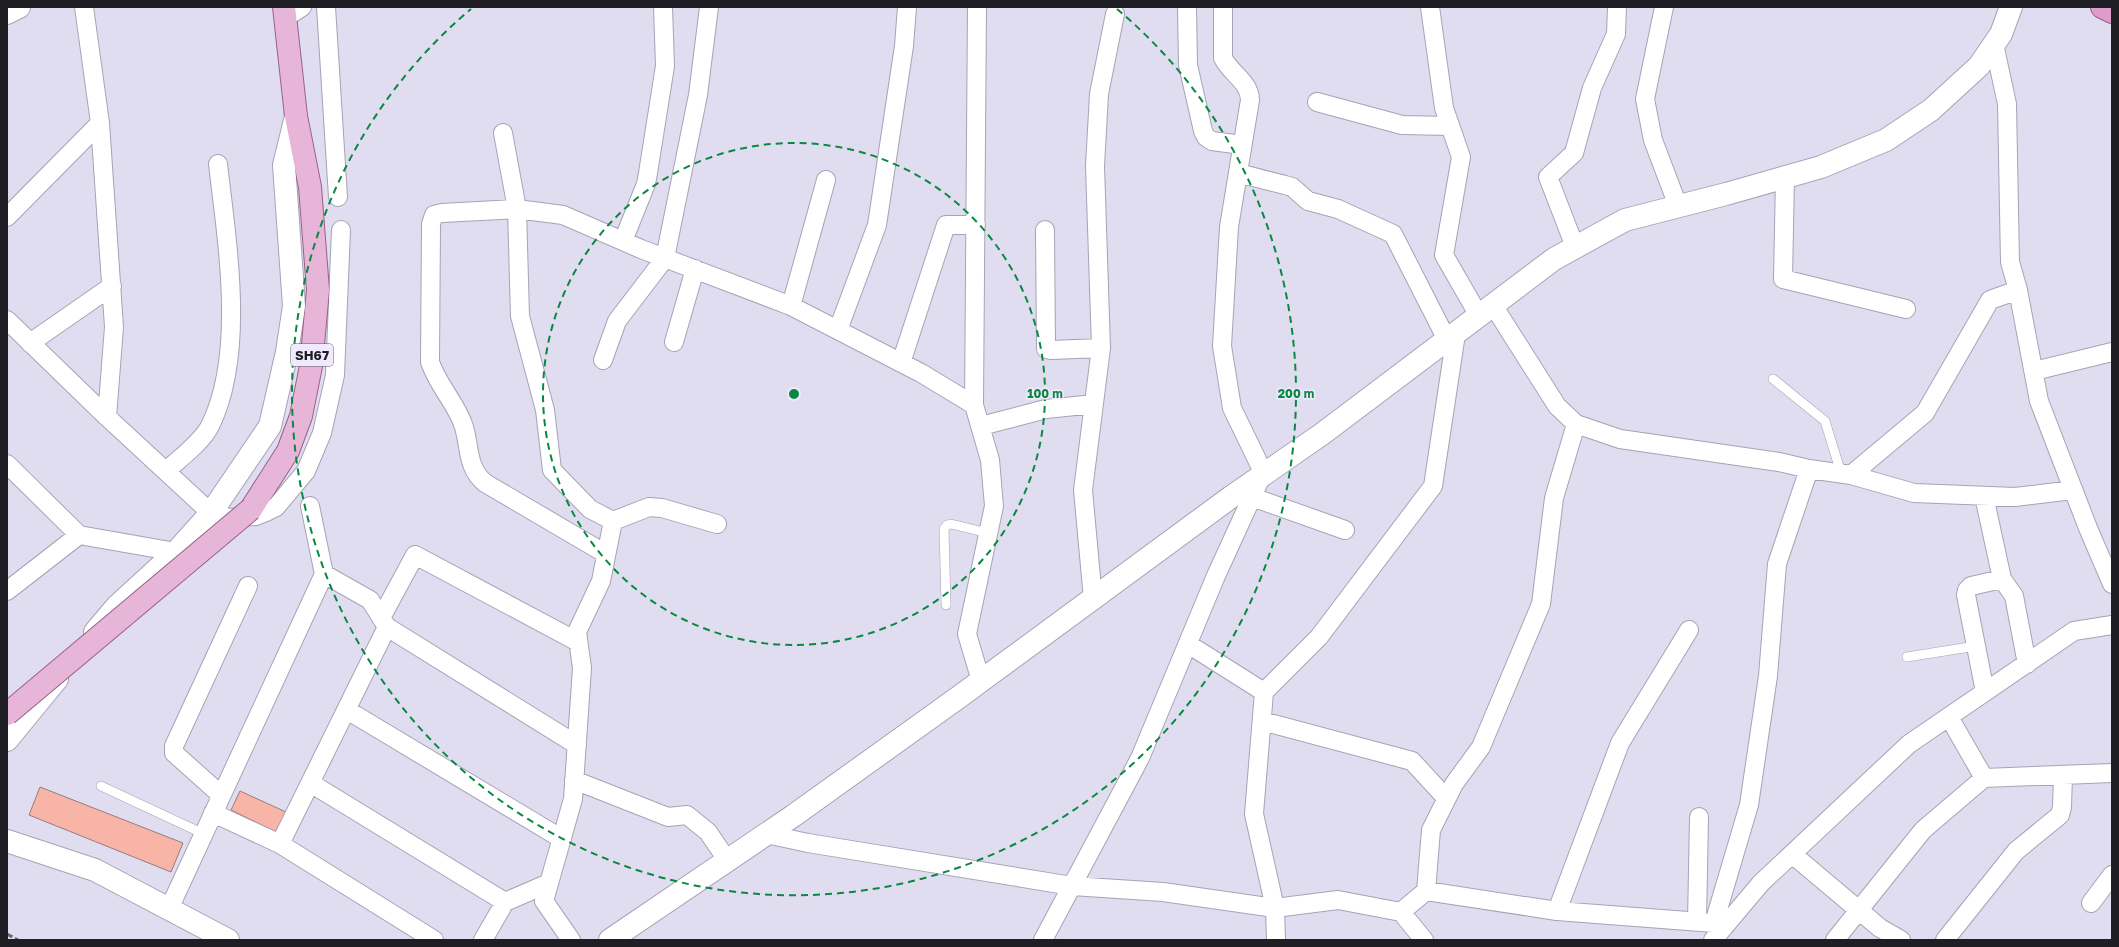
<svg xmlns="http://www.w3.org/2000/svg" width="2119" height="947" font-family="'Golos Text',sans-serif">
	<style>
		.building { fill: #f8b4a7; stroke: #947e7a }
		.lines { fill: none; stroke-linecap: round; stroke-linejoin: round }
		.service-casing { stroke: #a7a2b5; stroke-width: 10 }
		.minor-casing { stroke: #a7a2b5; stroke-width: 20 }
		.tertiary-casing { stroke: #a7a2b5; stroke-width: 24 }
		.secondary-casing { stroke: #a7a2b5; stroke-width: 24 }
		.primary-casing { stroke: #966088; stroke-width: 24 }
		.trunk-casing { stroke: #966088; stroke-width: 24 }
		.service { stroke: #fff; stroke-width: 9 }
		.minor { stroke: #fff; stroke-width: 18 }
		.tertiary { stroke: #fff; stroke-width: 22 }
		.secondary { stroke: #fff; stroke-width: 22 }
		.primary { stroke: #e6b5d7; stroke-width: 22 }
		.trunk { stroke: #de9cca; stroke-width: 22 }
		.rail { stroke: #696672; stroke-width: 3; stroke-dasharray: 6 3; stroke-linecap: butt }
		.primary-bridge-casing { stroke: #966088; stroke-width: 24; stroke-linecap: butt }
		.primary-bridge { stroke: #e6b5d7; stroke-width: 22 }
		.ring { fill: none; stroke: #0a8842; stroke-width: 2; stroke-dasharray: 7 5 }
		.labels { text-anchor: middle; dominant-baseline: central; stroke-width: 3; stroke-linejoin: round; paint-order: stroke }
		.shield { fill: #efeafe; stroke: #5e5b66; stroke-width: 1 }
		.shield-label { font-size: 13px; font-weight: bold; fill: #201e25 }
		.centre { fill: #0a8842; stroke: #efeafe; stroke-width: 2 }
		.ring-label { font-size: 12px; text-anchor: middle; font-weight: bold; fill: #0a8842; stroke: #efeafe; stroke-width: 3; stroke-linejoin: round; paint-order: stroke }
	</style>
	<rect width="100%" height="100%" fill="#e1ddf1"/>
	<path class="building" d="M40 787 183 843 171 872 29 815Z
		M240 791 286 812 276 832 231 810Z"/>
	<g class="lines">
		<defs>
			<path id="service" d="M1773 379 1825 421 1841 473
				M946 605 944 529 947 525 951 524 988 533
				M1907 657 1976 646
				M101 786 204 834"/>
			<path id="minor" d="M84 7 100 123 114 327 107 417
				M326 7 338 197
				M977 7 974 405 990 460 994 506 967 634 981 681
				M1187 7 1188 65 1203 131 1206 137 1212 141 1242 145
				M1223 7V58C1230 73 1250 82 1250 100L1229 227 1222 346 1232 408 1264 474
				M1430 7 1444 108 1461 157 1444 255 1479 316
				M1664 7 1645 99 1653 140 1678 206
				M285 18 302 7
				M1994 44 2007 104 2010 262 2018 290 2039 401 2088 528 2112 584
				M1317 102 1402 125 1450 126
				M503 133 517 209 520 316 545 410 552 470 590 509 613 521 601 581 577 632 582 668 573 799 544 901 571 940
				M1238 173 1285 185 1292 187 1308 201 1338 209 1393 234 1447 340
				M1785 177 1783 279 1906 309
				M7 217 100 123
				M1045 230 1046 349 1051 350 1101 348
				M623 241 646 184 648 173 665 66 663 7
				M1575 247 1548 177 1574 153 1592 88 1616 34 1617 7
				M1493 305 1557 406 1576 424 1620 439 1779 462 1809 469 1851 475 1914 493 2015 497 2073 490
				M791 306 826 180
				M7 320 107 417 211 513 229 518 256 516 266 512 276 507 306 471 322 433 335 375 341 230
				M838 330 877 225 904 46 907 7
				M674 342 695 269
				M30 343 112 286
				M603 360 617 321 665 258 698 95 709 7
				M901 363 946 225H976
				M2034 371 2112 352
				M981 426 1046 409 1094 404
				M7 464 79 535
				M166 471C179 459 202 442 210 426 246 353 227 243 218 164
				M1851 475 1925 413 1990 300 2018 290
				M1984 496 2002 579 2014 596 2027 664
				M1252 497 1345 530
				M613 521 649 507 662 508 717 524
				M606 554 485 483C467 468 470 448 464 427 457 404 438 386 430 362L431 224 434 215 442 213 517 209 563 215 641 249 791 306 921 373 974 405
				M324 574 370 600 387 627 577 745
				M7 591 79 535 176 552
				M1093 599 1083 490 1101 348 1095 166 1099 94 1115 14
				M381 618 415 555 578 642
				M1188 644 1264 692
				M1985 692 1966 595 1967 590 1971 586 2002 579
				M347 710 562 839
				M1949 717 1984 778
				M1262 721 1412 761 1446 798
				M574 780 668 817 687 815 708 832 727 860
				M312 784 505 902 549 883
				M221 795 174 753V746L248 586
				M213 813 280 844 387 627
				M766 834 808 843 1072 886 1163 892 1275 908 1338 900 1401 912 1426 891 1557 911 1714 923
				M280 844 434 940
				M1792 854 1880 928 1901 940
				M1426 891 1431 830 1454 784 1481 747 1541 604 1554 498 1576 424
				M2091 903 2112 875
				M169 909 324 574 310 506
				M1557 911 1620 743 1689 630
				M1401 912 1424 940
				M1697 922 1699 817
				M1724 927 1714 923 1749 805 1768 676 1777 564 1809 469
				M483 940 505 902
				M1043 940 1140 758 1215 578 1262 475
				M1276 940 1275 908 1254 814 1264 692 1319 637 1433 486 1456 334
				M1713 940 1761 883 1909 744 2074 631 2112 625
				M1835 940 1923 830 1984 778 2112 773
				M1945 940 2016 851 2060 815 2062 807 2063 775"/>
			<path id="tertiary" d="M7 13 19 7"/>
			<path id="secondary" d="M95 632 117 606 176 552 211 513 270 426 287 352 294 306 284 165 296 116
				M7 740 57 679
				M7 841 95 870 228 940
				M610 940 793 816 959 697 1231 497 1322 434 1554 259 1625 220 1726 194 1821 167 1886 140 1931 110 1979 66 2001 34 2011 7"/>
			<path id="primary" d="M251 509 288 451 301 416 311 366 318 290 310 187 296 116 284 7"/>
			<path id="trunk" d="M2102 7 2112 12"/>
		</defs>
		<use href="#service" class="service-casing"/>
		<use href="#minor" class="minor-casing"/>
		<use href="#tertiary" class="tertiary-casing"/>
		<use href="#secondary" class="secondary-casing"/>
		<use href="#primary" class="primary-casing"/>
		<use href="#trunk" class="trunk-casing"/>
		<use href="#service" class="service"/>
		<use href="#minor" class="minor"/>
		<use href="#tertiary" class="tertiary"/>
		<use href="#secondary" class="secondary"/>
		<use href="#primary" class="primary"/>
		<use href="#trunk" class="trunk"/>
		<path class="rail" d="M7 934 18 940"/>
		<defs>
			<path id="primary-bridge" d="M7 714 251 509"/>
		</defs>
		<use href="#primary-bridge" class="primary-bridge-casing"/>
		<use href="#primary-bridge" class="primary-bridge"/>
	</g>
	<g class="ring">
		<circle cx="794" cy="394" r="251"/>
		<path d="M1117 9A502 502 0 1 1 471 9"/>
	</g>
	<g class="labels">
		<rect class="shield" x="291" y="344" width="42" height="22" rx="3"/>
		<g class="shield-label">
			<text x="312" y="355">SH67</text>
		</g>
	</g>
	<circle cx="794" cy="394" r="6" class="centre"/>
	<g class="ring-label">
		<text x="1045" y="398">100 m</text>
		<text x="1296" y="398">200 m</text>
	</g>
	<rect width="2119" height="947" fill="none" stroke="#201e25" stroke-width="16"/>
</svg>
